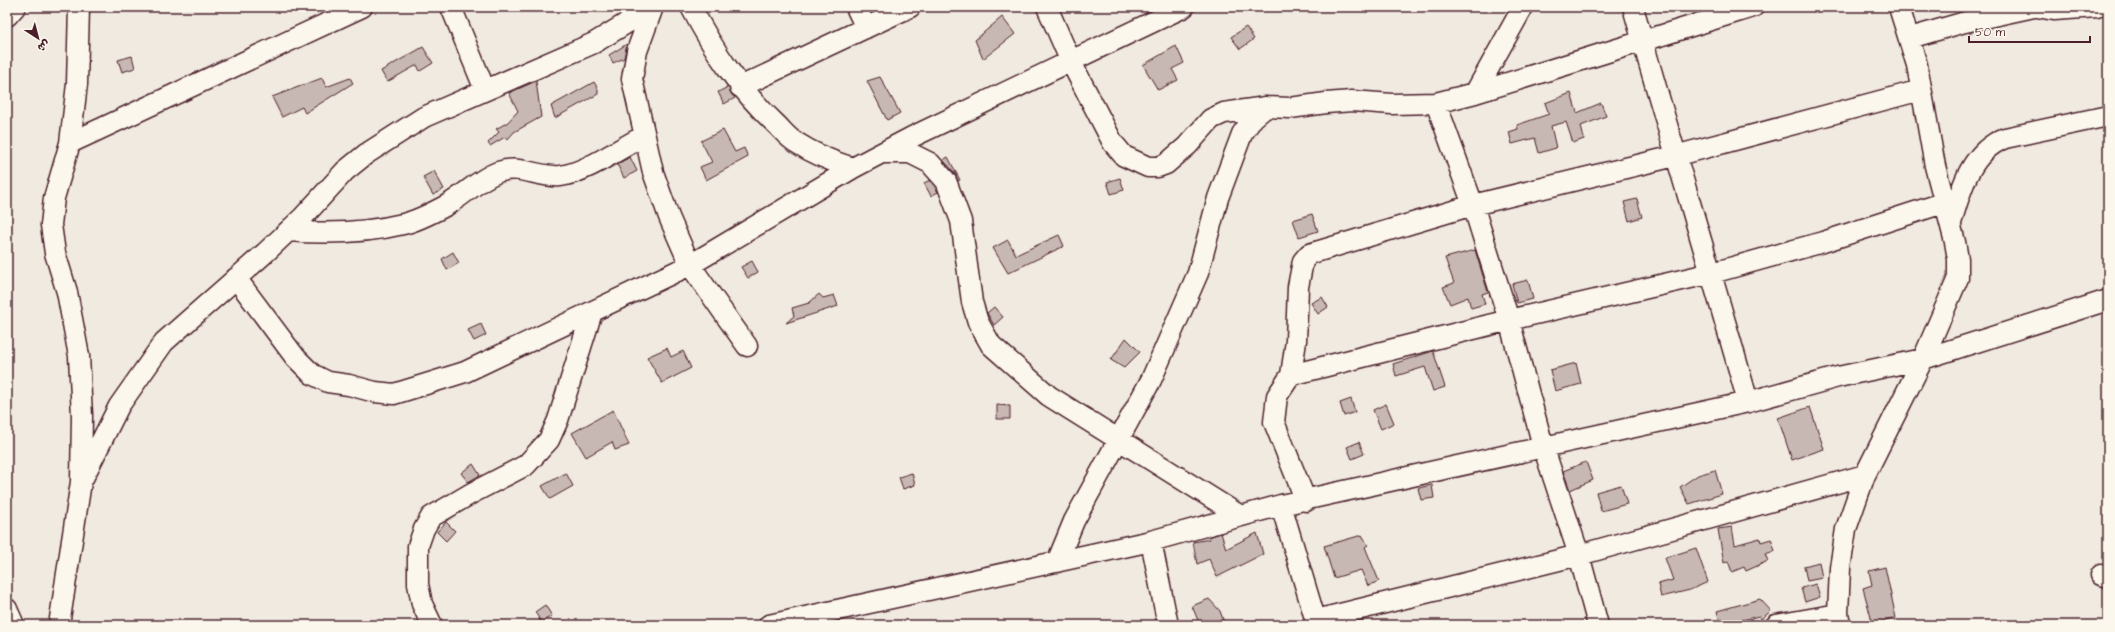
<svg xmlns="http://www.w3.org/2000/svg" width="2115" height="632" font-family="'Architects Daughter','Playpen Sans Arabic',sans-serif">
	<style>
		.building { fill: #c8b8b3; stroke: #4a1f2b }
		.lines { fill: none; stroke-linecap: round; stroke-linejoin: round }
		.minor-casing { stroke: #4a1f2b; stroke-width: 23 }
		.minor { stroke: #fbf7ec; stroke-width: 20 }
	</style>
	<rect width="100%" height="100%" fill="#f0eae0"/>
	<filter id="ink" filterUnits="userSpaceOnUse"><feTurbulence type="fractalNoise" baseFrequency=".025" numOctaves="2"/><feDisplacementMap in="SourceGraphic" scale="8" xChannelSelector="R" yChannelSelector="G"/><feConvolveMatrix kernelMatrix="1 2 1 2 8 2 1 2 1" color-interpolation-filters="sRGB"/></filter>
	<g filter="url(#ink)">
		<path class="building" d="M1002 17 1015 34 983 59 975 40Z
			M1246 27 1254 39 1240 49 1231 37Z
			M627 44 624 58 613 63 609 55Z
			M1176 46 1184 63 1172 69 1178 80 1158 90 1143 65Z
			M423 47 433 63 420 71 417 65 387 82 381 71Z
			M132 56 135 68 122 72 118 60Z
			M880 77 900 113 887 120 867 81Z
			M322 78 326 87 350 78 353 83 305 113 302 107 282 117 272 97Z
			M536 81 541 117 514 132 507 140 505 137 490 146 488 143 499 132 496 129 508 122 518 111 509 93Z
			M594 82 598 89V94L555 118 551 106Z
			M728 87 735 98 724 104 718 92Z
			M1571 93 1577 113 1601 103 1606 116 1581 126 1584 139 1573 143 1566 122 1551 126 1556 148 1539 153 1535 138 1512 144 1509 132 1518 129 1517 125 1549 114 1545 103Z
			M723 130 735 152 744 148 748 157 706 180 700 167 712 162 701 141Z
			M630 157 637 171 624 178 617 164Z
			M948 157 960 180 958 181 955 173 943 160Z
			M434 171 444 189 433 195 423 177Z
			M1120 178 1124 190 1111 194 1107 182Z
			M930 180 938 192 931 196 924 183Z
			M1637 199 1642 217 1629 221 1624 202Z
			M1312 214 1318 231 1299 237 1293 220Z
			M1059 235 1064 246 1008 273 993 248 1008 240 1016 255Z
			M1475 250 1488 292 1482 294 1485 304 1471 308 1468 297 1450 304 1443 287 1454 283 1445 258Z
			M453 252 459 263 447 270 442 259Z
			M752 261 758 272 748 278 741 267Z
			M1528 280 1533 299 1517 303 1512 284Z
			M819 294 823 298 834 295 838 306 786 323 794 316 792 308 809 303Z
			M1322 297 1328 307 1318 314 1311 303Z
			M994 307 1003 317 994 325 987 313Z
			M481 324 486 335 474 341 468 330Z
			M1126 338 1140 352 1124 368 1111 360Z
			M667 348 671 357 683 351 691 368 662 383 647 357Z
			M1433 351 1445 387 1433 391 1425 367 1396 376 1393 364Z
			M1576 363 1581 384 1555 391 1550 370Z
			M1351 399 1355 412 1344 416 1340 403Z
			M1386 404 1394 423 1381 429 1373 410Z
			M997 405 1010 406V419H997Z
			M1810 407 1824 449 1792 460 1778 418Z
			M613 410 629 445 615 450 612 442 586 457 572 433Z
			M1359 442 1364 454 1352 459 1347 447Z
			M1586 462 1593 480 1570 490 1563 471Z
			M473 464 480 475 468 482 461 473Z
			M1715 470 1722 494 1689 504 1680 487 1698 475Z
			M566 473 573 486 550 499 542 486Z
			M912 473 915 485 903 489 899 477Z
			M1432 485 1434 498 1421 500 1418 488Z
			M1621 485 1627 504 1601 511 1596 492Z
			M446 522 455 531 446 541 437 532Z
			M1732 527 1735 545 1760 538 1761 542 1771 539 1775 551 1765 554 1768 561 1746 571 1744 567 1732 572 1728 561 1724 563 1718 529Z
			M1221 533 1226 549 1257 533 1263 554 1217 577 1209 559 1197 564 1193 542 1210 539 1209 537Z
			M1362 535 1368 545 1365 547 1379 581 1368 586 1361 570 1334 578 1324 546Z
			M1696 548 1708 582 1690 590 1661 597 1658 584 1673 580 1665 558Z
			M1819 562 1822 578 1807 581 1804 566Z
			M1885 567 1896 618 1873 625 1863 588 1872 585 1869 571Z
			M1816 584 1820 597 1805 602 1801 588Z
			M1209 599 1220 611 1225 625H1200L1192 606Z
			M1760 599 1771 611 1761 619 1759 616 1721 625 1717 611Z
			M545 605 552 616 541 622 535 612Z"/>
		<g class="lines">
			<defs>
				<path id="minor" d="M451 7 485 90
					M653 7 637 51 632 79 653 172 669 217 690 265 747 346
					M691 7C714 51 740 91 777 125 783 131 789 139 797 143 814 154 833 162 853 168
					M856 7 866 28
					M1047 7 1071 62 1113 143 1124 156 1148 167H1158L1166 164 1187 146 1211 119 1224 113 1266 107 1290 108 1326 103 1352 101 1392 104 1436 103 1475 93 1753 7
					M1633 7C1670 139 1711 270 1748 402
					M2037 7 2054 10 2097 7
					M7 16 15 7
					M1910 38 1965 22 2034 7
					M740 87 910 7
					M1475 93 1523 7
					M1436 103 1473 205 1509 320 1543 446 1579 555 1598 625
					M70 143 362 7
					M885 153H910L930 163 946 181 961 221 972 302 978 322 991 345 1049 396 1239 515
					M1951 223C1961 189 1970 152 2005 138L2108 116
					M288 231C326 234 366 233 403 224 417 221 434 212 447 205 464 195 479 179 498 172 521 164 538 178 560 176 586 173 620 148 644 136
					M236 278 295 357 312 374 328 382 349 385 375 392 394 394 465 372 690 265 853 168 912 137 1184 7
					M1291 375 1509 320 1712 273 1823 242 1943 203
					M81 482 119 406 164 342 265 253 303 217 345 171 366 154 424 117 594 43 653 7
					M1306 501 1274 422 1277 396 1291 375 1296 341 1298 287 1303 261 1309 254 1473 205 1675 156 1921 90
					M1281 505 1317 625
					M1151 541 1168 625
					M1057 562 1074 521 1151 380 1198 273 1218 198 1242 134 1253 118 1266 107
					M2101 575 2108 577
					M7 609 14 625
					M1316 620 1579 555 1865 475
					M59 625 81 482 82 416 79 356 67 292 55 253 51 225 54 198 70 143 77 84 79 7
					M432 625 422 604 418 584V546L424 529 431 517 472 493 526 465 549 440 558 420 592 312
					M769 625 1151 541 1281 505 1748 402 1838 377 1923 359 2108 300
					M1776 625 1838 614
					M1840 625 1838 614 1840 568 1846 529 1865 475 1923 359 1958 278V259L1955 242 1935 166 1917 65 1899 7"/>
			</defs>
			<use href="#minor" class="minor-casing"/>
			<use href="#minor" class="minor"/>
		</g>
	</g>
	<rect width="2115" height="632" fill="none" stroke="#fbf7ec" stroke-width="24"/>
	<rect x="12" y="12" width="2091" height="608" fill="none" stroke="#4a1f2b" stroke-width="1.5" filter="url(#ink)"/>
	<g transform="translate(38 38) rotate(144)" stroke="#fbf7ec" stroke-width="3" paint-order="stroke">
	<path d="M0-3L7 15L0 10L-7 15Z" fill="#4a1f2b"/>
	<text y="-6" font-size="11" font-weight="bold" text-anchor="middle" fill="#4a1f2b">ش</text>
	</g>
	<path d="M1969 36v6h121v-6" fill="none" stroke="#4a1f2b" stroke-width="2"/>
	<text x="1975" y="36" font-size="12" fill="#4a1f2b" stroke="#fbf7ec" stroke-width="3" paint-order="stroke">50 m</text>
</svg>
